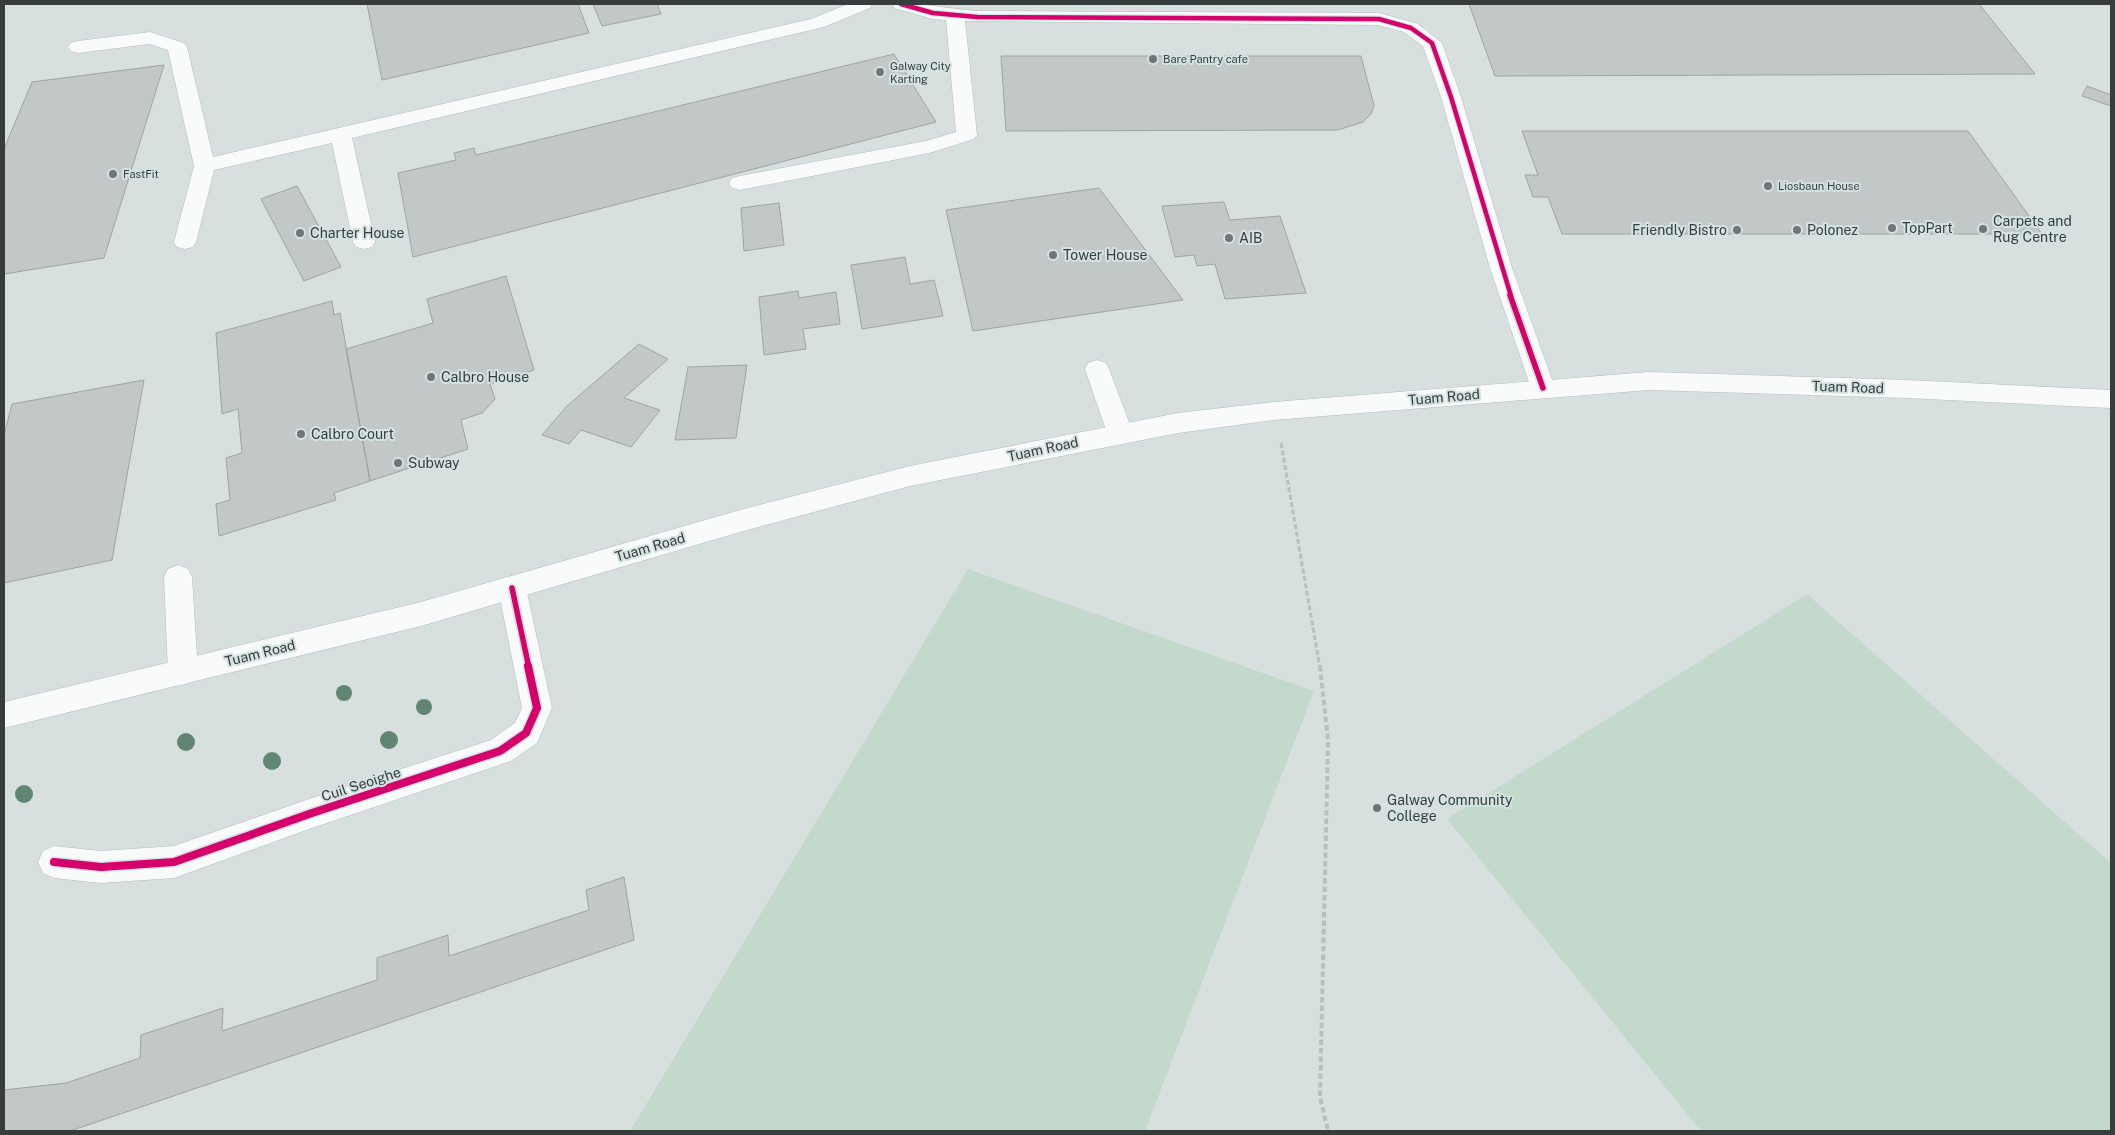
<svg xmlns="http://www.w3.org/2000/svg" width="2115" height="1135" font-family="'Public Sans',sans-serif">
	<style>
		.green { fill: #c3d9cb }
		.building { fill: #c2c8c7; stroke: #9ea4a2 }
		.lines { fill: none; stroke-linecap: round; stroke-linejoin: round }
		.minor-casing { stroke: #b6bcbc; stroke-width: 1 }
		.major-casing { stroke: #b6bcbc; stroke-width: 1 }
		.path-far1 { stroke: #bbbebe; stroke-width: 3; stroke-dasharray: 5 2.5; stroke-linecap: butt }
		.path { stroke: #bbbebe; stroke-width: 4; stroke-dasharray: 5.5 3; stroke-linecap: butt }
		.minor { fill: #f9fafa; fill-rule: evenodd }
		.major { fill: #f9fafa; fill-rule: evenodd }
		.cycleway-far2-casing { stroke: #d4e3e2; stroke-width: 7 }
		.cycleway-far1-casing { stroke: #d4e3e2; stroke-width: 9 }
		.cycleway-casing { stroke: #d4e3e2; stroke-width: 11 }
		.cycleway-far2 { stroke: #d6006c; stroke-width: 4.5 }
		.cycleway-far1 { stroke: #d6006c; stroke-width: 5.5 }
		.cycleway { stroke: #d6006c; stroke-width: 8 }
		.tree { fill: #618573 }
		.poi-dot { fill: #6f7675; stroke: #d4e3e2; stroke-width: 2 }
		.labels { text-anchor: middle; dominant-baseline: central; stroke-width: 4; stroke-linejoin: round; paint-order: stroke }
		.far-poi-label { font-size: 11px; fill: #373d3c; stroke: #d4e3e2; text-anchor: start }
		.poi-label { font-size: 14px; fill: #373d3c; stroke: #d4e3e2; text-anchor: start }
		.street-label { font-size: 14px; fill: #373d3c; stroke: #d4e3e2 }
	</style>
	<rect width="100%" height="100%" fill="#d8e0df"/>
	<path class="green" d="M968 569 1314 691 1145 1131H630Z
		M1807 594 2111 863V1131H1701L1447 819Z"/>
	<path class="building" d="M367 4H578L589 33 382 80Z
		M593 4H657L661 14 602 26Z
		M1469 4H1979L2035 74 1495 76Z
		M894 54 936 122 413 257 398 173 456 160 454 153 474 148 476 155Z
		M1001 56H1361L1374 106 1371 114 1363 122 1338 130 1006 131Z
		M164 65 104 258 4 274V149L32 82Z
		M2087 86 2111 95V106L2082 96Z
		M1522 131H1968L2042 234H1562L1548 197H1533L1525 175H1538Z
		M297 186 341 267 304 281 261 199Z
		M1099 188 1183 300 973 331 946 210Z
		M1224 202 1230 220 1280 216 1306 293 1225 299 1215 264 1197 266 1194 255 1175 257 1162 206Z
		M779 203 784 245 744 251 741 208Z
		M905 257 910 284 934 280 943 316 862 329 851 265Z
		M506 276 534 370 490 384 495 399 482 413 461 420 468 449 370 481 346 349 433 323 427 299Z
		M798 291 799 298 836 292 840 324 803 329 806 349 764 355 759 297Z
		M332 301 334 315 340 313 370 481 334 493 336 500 219 536 216 504 230 500 226 458 242 453 238 409 222 414 216 333Z
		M639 344 668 359 624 398 660 410 631 447 581 430 569 444 542 435 567 406Z
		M747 365 736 438 675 440 688 367Z
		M144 380 112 560 4 583V435L12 404Z
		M624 877 634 940 70 1131H4V1090L66 1083 140 1058 141 1035 223 1008 222 1031 377 980V958L448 935 449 956 589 910 586 890Z"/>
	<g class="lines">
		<defs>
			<path id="minor" d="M848 4H872L870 8 824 27 352 138 375 242 372 247 364 249 356 247 353 242 332 143 214 170 196 242 193 247 185 249 177 247 174 242 194 166 168 50 149 44 78 53 71 51 68 47 71 43 78 41 150 32 184 43 187 47 213 157 811 19Z
				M892 4C920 2 949 9 977 11L1379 13 1418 24 1442 43 1461 97 1512 268 1555 388 1552 394 1543 397 1534 394 1531 388 1490 268 1441 97 1423 46 1404 32 1378 25 965 21 977 135 974 139 929 153 740 190 732 188 729 183 732 178 740 176 926 141 956 132 946 20 933 19 894 8Z
				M1097 360 1106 363 1109 369 1133 433 1129 440 1120 443 1111 440 1107 433 1085 369 1088 363Z
				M178 565 188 569 192 577 198 672 193 681 183 685 173 681 168 672 164 577 168 569Z
				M512 576 522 580 526 588 552 708 537 743 511 761 312 828 174 878 101 883 54 878 43 873 38 862 43 851 54 846 101 851 174 846 312 798 491 740 515 723 522 708 498 588 502 580Z"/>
			<path id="major" d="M1649 372 1907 380 2111 390V408L1907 398 1649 390 1274 420 1178 433 910 486 740 532 421 626 4 728V702L421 602 740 510 910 466 1178 413 1274 402Z"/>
		</defs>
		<use href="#minor" class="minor-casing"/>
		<use href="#major" class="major-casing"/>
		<path class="path-far1" d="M1281 443 1320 668"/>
		<path class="path" d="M1320 666 1328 740 1320 1097 1328 1131"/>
		<use href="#minor" class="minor"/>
		<use href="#major" class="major"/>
		<defs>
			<path id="cycleway-far2" d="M901 4 933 13 977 17 1379 19 1411 28 1432 43 1451 97 1511 296"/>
			<path id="cycleway-far1" d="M1510 295 1543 388
				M512 588 529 668"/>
			<path id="cycleway" d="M54 862 101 867 174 862 312 813 500 751 526 733 537 708 528 666"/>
		</defs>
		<use href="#cycleway-far2" class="cycleway-far2-casing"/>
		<use href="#cycleway-far1" class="cycleway-far1-casing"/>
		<use href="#cycleway" class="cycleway-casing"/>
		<use href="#cycleway-far2" class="cycleway-far2"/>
		<use href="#cycleway-far1" class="cycleway-far1"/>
		<use href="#cycleway" class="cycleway"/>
	</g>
	<g class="tree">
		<circle cx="344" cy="693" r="8"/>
		<circle cx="424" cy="707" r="8"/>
		<circle cx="389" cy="740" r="9"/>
		<circle cx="186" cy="742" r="9"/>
		<circle cx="272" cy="761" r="9"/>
		<circle cx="24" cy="794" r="9"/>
	</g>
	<g class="poi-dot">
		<circle cx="1153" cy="59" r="5"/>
		<circle cx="880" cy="72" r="5"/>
		<circle cx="113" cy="174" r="5"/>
		<circle cx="1768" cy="186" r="5"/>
		<circle cx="1892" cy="228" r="5"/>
		<circle cx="1983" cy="229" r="5"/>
		<circle cx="1737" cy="230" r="5"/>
		<circle cx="1797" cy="230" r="5"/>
		<circle cx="300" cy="233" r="5"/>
		<circle cx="1229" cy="238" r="5"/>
		<circle cx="1053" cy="255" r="5"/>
		<circle cx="431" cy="377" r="5"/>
		<circle cx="301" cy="434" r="5"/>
		<circle cx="398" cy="463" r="5"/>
		<circle cx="1377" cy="808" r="5"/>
	</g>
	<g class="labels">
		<g class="far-poi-label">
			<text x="1163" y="59">Bare Pantry cafe</text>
			<text x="890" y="66">Galway City<tspan x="890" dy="13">Karting</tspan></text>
			<text x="123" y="174">FastFit</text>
			<text x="1778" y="186">Liosbaun House</text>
		</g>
		<g class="poi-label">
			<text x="1993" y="221">Carpets and<tspan x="1993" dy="16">Rug Centre</tspan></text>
			<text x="1902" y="228">TopPart</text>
			<text x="1727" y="230" text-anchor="end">Friendly Bistro</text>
			<text x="1807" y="230">Polonez</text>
			<text x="310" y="233">Charter House</text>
			<text x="1239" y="238">AIB</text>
			<text x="1063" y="255">Tower House</text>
			<text x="441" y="377">Calbro House</text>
			<text x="311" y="434">Calbro Court</text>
			<text x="408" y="463">Subway</text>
			<text x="1387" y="800">Galway Community<tspan x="1387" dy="16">College</tspan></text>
		</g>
		<g class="street-label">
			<text transform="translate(1848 387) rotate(2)">Tuam Road</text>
			<text transform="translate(1444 397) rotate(-5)">Tuam Road</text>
			<text transform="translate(1043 449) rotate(-12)">Tuam Road</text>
			<text transform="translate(650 547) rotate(-16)">Tuam Road</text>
			<text transform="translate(260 653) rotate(-14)">Tuam Road</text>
			<text transform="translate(361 784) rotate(-18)">Cuil Seoighe</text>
		</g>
	</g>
	<rect width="2115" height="1135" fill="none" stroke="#373d3c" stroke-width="10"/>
</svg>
